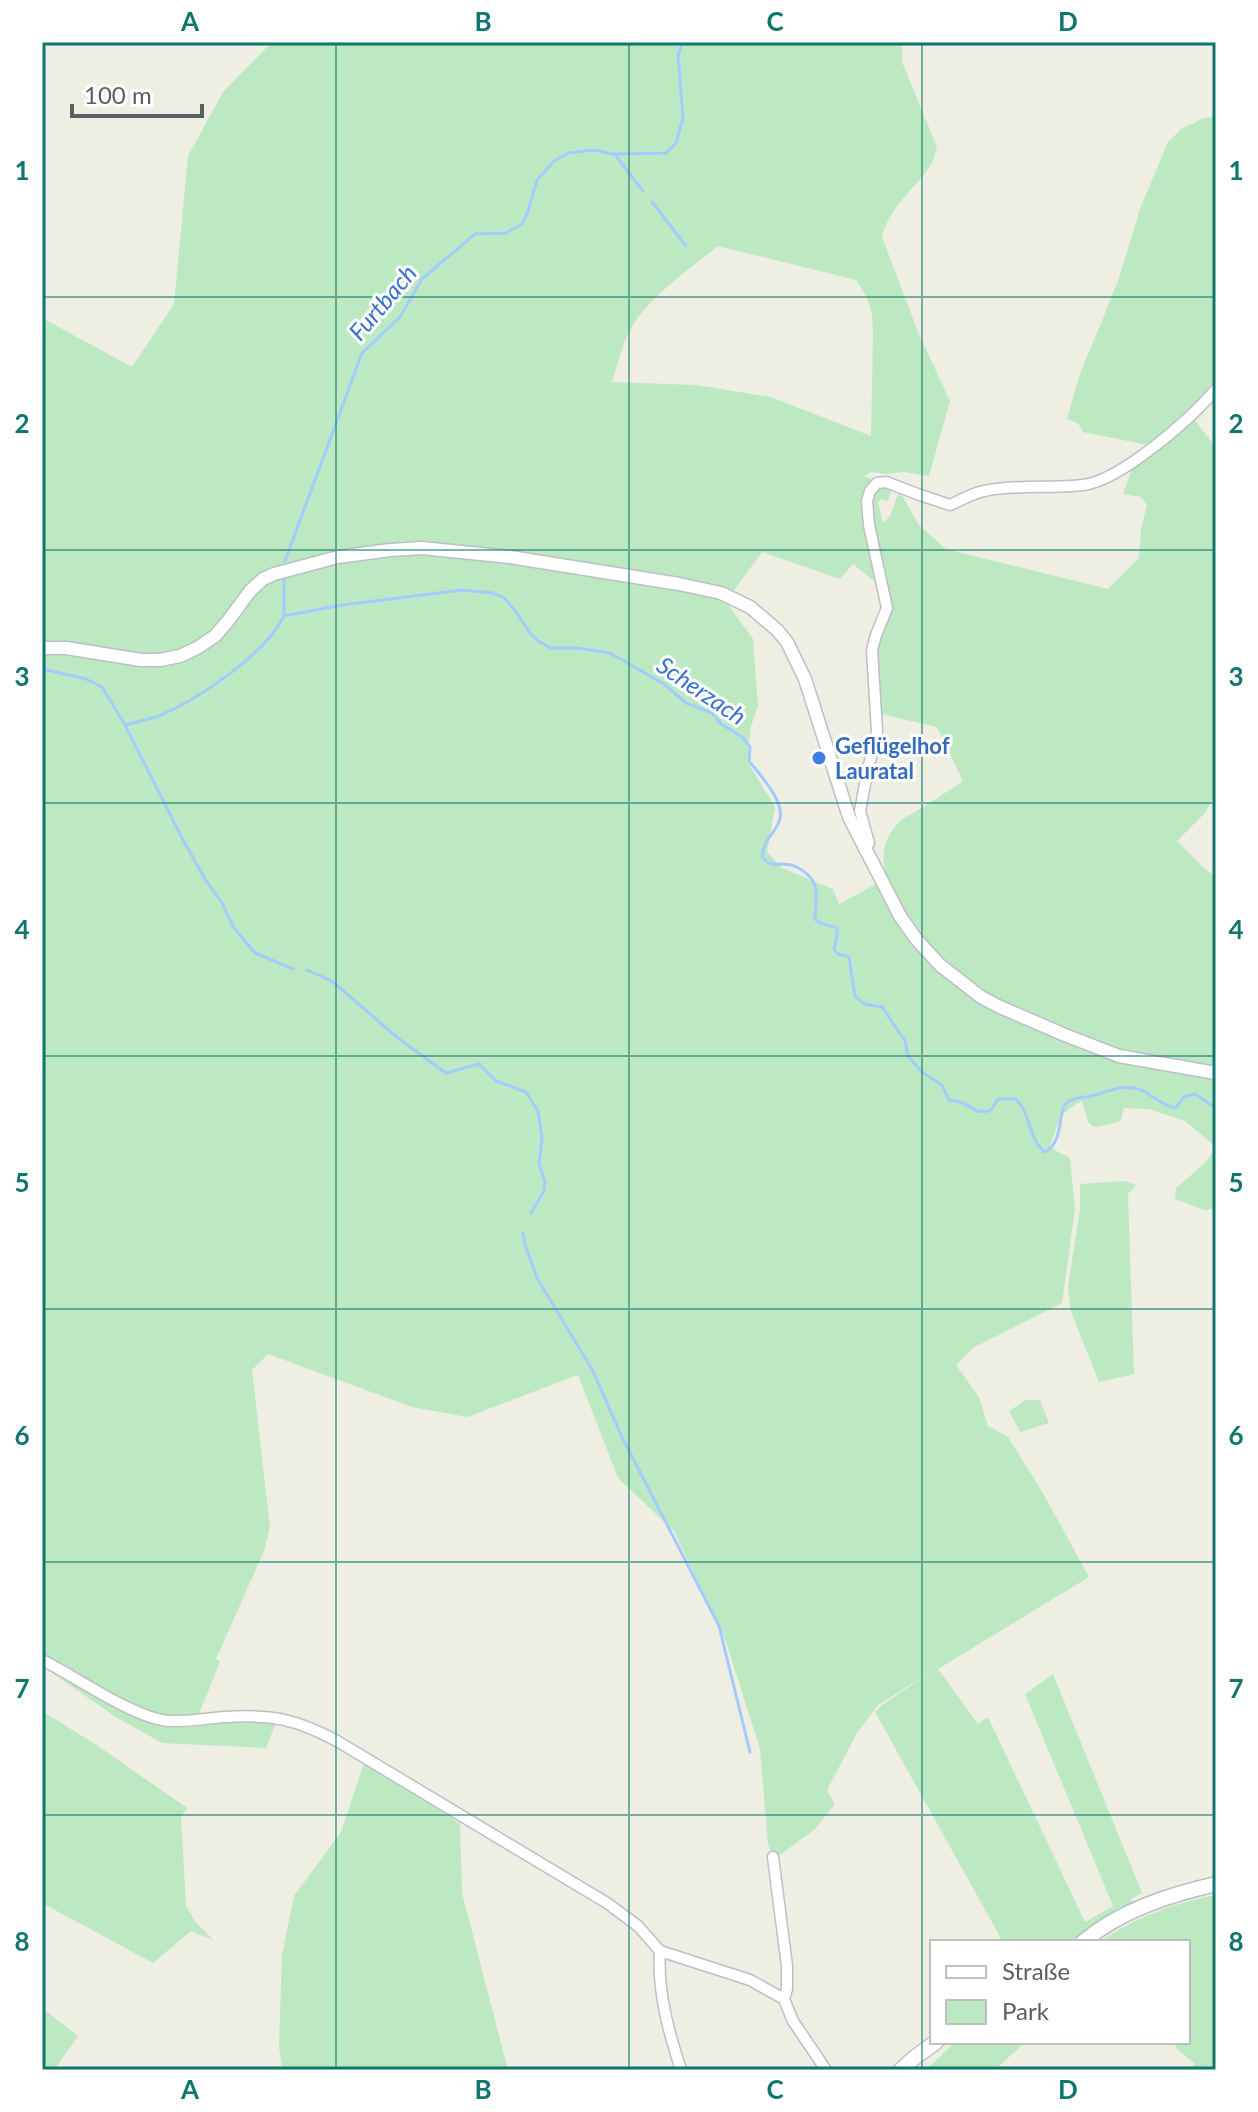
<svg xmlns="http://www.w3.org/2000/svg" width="1258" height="2112" font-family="Lato,sans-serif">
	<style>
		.green { fill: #bce9c1; fill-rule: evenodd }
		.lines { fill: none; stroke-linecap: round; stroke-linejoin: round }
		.stream { stroke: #a2ccff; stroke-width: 3 }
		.minor-casing { stroke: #bcbfc5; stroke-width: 13 }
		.tertiary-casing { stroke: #bcbfc5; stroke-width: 15 }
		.secondary-casing { stroke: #bbbec5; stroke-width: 17 }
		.minor { stroke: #fff; stroke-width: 10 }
		.tertiary { stroke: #fff; stroke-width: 12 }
		.secondary { stroke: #fff; stroke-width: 14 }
		.grid { fill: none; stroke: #0f766e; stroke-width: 2; stroke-opacity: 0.55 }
		.shop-dot { fill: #3f7fe0; stroke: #fff; stroke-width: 3 }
		.labels { text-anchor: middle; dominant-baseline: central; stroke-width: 6; stroke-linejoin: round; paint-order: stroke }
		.shop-label { font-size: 22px; font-weight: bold; fill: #366cbe; stroke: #fff; text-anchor: start }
		.water-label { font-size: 24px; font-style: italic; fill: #3871cf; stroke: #fff }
		.neatline { fill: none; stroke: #0f766e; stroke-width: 3 }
		.grid-label { font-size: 26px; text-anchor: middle; font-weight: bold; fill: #0f766e }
	</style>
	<rect width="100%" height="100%" fill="#efeee2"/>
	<path class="green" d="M272 42H902V62L937 147C935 153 934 160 930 166 914 190 889 207 882 237L918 332 950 401 929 476 904 472 885 474 871 472 864 476 892 490 887 501 881 499 878 502 883 523 890 516 898 494 903 497 919 525 946 549 1108 589 1139 558 1141 529 1147 505 1141 497 1123 494 1133 466 1194 419 1216 448V792L1205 813 1177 841 1206 870 1216 876V1147L1185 1121 1149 1109 1124 1108 1121 1121C1088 1129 1091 1133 1082 1101 1055 1115 1061 1121 1049 1147L1070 1158 1075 1209 1062 1303 973 1348 956 1365 979 1397 988 1426 1008 1437 1043 1493 1089 1577 938 1669 978 1724 988 1717 1085 1922 1113 1906 1025 1694 1053 1674 1142 1893 1131 1899 1133 1905 1101 1923 1076 1942H1003L875 1712 882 1705 931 1672 878 1705 857 1733 827 1790 835 1804 815 1829 780 1855 773 1857 768 1844 760 1749 726 1642 674 1531 618 1478 578 1375 467 1417 412 1407 268 1354 252 1370 270 1527 264 1551 216 1659 220 1662 198 1716C192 1716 185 1718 179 1717 136 1715 80 1678 42 1657V318L132 367 174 304 188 156 223 92ZM718 246 856 280 866 296 872 313 873 334 871 436 771 397 696 385 612 382C618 363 623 340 634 323 655 292 690 269 718 246ZM762 552 840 579 853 564 885 590 876 634 881 714 937 727 963 781C947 792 931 802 915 812 910 815 903 818 899 822 862 860 900 905 923 939L878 883 839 904 833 889 782 868 767 852 775 807 747 761 751 726 758 706 753 639 726 602 681 587 732 593Z
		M1216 116V378L1199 399 1148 445 1083 432 1078 423 1067 419 1080 373 1100 326 1119 278 1140 209 1168 142 1181 129 1202 119Z
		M1216 1147V1208L1205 1210 1175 1199 1176 1188 1205 1163Z
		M1124 1181 1136 1185 1128 1194 1134 1374 1099 1382 1071 1312 1068 1287 1080 1209V1184Z
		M1026 1400H1040L1049 1423 1020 1432 1009 1411Z
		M42 1664 161 1722 277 1720 266 1748 162 1743 116 1717 42 1666Z
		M42 1711 98 1746 187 1808 181 1817 186 1906 195 1921 213 1940 191 1931 153 1963 42 1903Z
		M365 1760 460 1824 462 1893 508 2070H282L279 2046 282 1955 294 1896 341 1832Z
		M1216 1895V2070H1187L1195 2064 1177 2049 1173 2042H1188V1942H1100C1135 1917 1175 1903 1216 1895Z
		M42 2008 78 2036 54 2070H42Z
		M958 2042H1025L995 2070H926L950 2047Z"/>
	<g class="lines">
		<path class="stream" d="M616 156 643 191
			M652 202 686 246
			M285 561 362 353 400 317 422 279 475 234 506 233 522 224 528 211 537 180 554 161 569 153 593 150 614 154 666 153 676 143 683 118 678 55 683 42
			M284 615V579
			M42 669 86 679 102 687 125 725C135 722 146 720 156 717 196 701 265 655 284 616L342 605 462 590 493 593 504 598 514 609 530 633 538 641 551 648H577L610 653 664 684 686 703 712 713 721 724 742 737 750 747 749 761C760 775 787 803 779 822 773 836 764 839 762 856 770 869 778 862 791 865 800 867 813 877 815 886 818 895 815 908 815 919L820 923 837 928V936L834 949 838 954 849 957 855 996 864 1004 882 1007 905 1041 908 1056 922 1072 942 1085 949 1100C953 1101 958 1101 962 1103 974 1107 975 1115 991 1110L998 1099H1016C1031 1114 1028 1139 1045 1152 1059 1144 1059 1128 1062 1113 1064 1100 1074 1098 1086 1097 1105 1094 1121 1082 1141 1090 1153 1095 1162 1106 1175 1108L1184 1097 1195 1094 1216 1108
			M125 725 183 840 205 879 222 903 234 928 255 953 293 969
			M307 970 332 981 399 1039 446 1073 479 1064 496 1081 526 1092 538 1111 542 1138 539 1164 545 1181 544 1191 531 1213
			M523 1233 525 1245 537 1278 593 1371 621 1435 719 1626 750 1752"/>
		<defs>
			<path id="minor" d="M864 849 869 843 860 811 867 773 877 731 872 650 876 635 887 608 869 525 867 501 870 491 877 483 886 482 920 495 950 505C961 500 973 493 984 491 1017 484 1050 489 1083 485 1120 481 1192 418 1216 389
				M42 1660C77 1677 133 1718 169 1721 188 1722 207 1718 225 1717 271 1714 296 1719 337 1741L607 1903 638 1926 660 1951 750 1980 784 1999 793 2021 826 2070
				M773 1857 787 1966V1989L784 1999
				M660 1951C657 1991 669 2033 681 2070"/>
			<path id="tertiary" d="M42 648H66L141 660H160L180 656 197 648 215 636 228 621 250 591 263 579 274 574 338 557 390 550 422 548 510 557 679 584 721 593 750 607 777 630 787 642 805 679 849 817 900 916 917 940 940 965 981 997 1000 1007 1065 1035 1119 1056 1216 1073"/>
			<path id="secondary" d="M1083 1942C1121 1910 1169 1895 1216 1884
				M901 2070 914 2058 936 2042"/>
		</defs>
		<use href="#minor" class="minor-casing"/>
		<use href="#tertiary" class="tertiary-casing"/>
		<use href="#secondary" class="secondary-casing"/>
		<use href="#minor" class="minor"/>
		<use href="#tertiary" class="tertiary"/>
		<use href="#secondary" class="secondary"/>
	</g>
	<path class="grid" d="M336 42V2070M629 42V2070M922 42V2070M42 297H1216M42 550H1216M42 803H1216M42 1056H1216M42 1309H1216M42 1562H1216M42 1815H1216"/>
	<circle class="shop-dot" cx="819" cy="758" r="8"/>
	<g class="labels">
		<g class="shop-label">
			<text x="835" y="745">Geflügelhof<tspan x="835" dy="25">Lauratal</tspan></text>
		</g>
		<g class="water-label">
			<text transform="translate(382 302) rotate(-50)">Furtbach</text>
			<text transform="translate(702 690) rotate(34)">Scherzach</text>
		</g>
	</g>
	<rect width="1258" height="2112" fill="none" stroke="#ffffff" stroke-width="88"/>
	<rect x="930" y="1940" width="260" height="104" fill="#ffffff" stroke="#bdbfc1" stroke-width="2"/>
	<rect x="946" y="1966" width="40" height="12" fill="#ffffff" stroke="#bdbfc1" stroke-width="2"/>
	<text x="1002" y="1980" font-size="24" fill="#5a5e65">Straße</text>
	<rect x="946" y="2000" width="40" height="24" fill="#bce9c1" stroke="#bdbfc1" stroke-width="2"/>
	<text x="1002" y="2020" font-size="24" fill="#5a5e65">Park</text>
	<path d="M72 104v12h130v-12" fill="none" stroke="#5a5e65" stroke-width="4"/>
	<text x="84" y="104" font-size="24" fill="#5a5e65" stroke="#ffffff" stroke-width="6" paint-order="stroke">100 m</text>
	<rect x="44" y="44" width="1170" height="2024" class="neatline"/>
	<g class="grid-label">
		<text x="190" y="31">A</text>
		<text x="483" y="31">B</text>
		<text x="775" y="31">C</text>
		<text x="1068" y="31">D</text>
		<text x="22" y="180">1</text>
		<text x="1236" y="180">1</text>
		<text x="22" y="433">2</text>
		<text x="1236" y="433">2</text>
		<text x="22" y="686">3</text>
		<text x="1236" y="686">3</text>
		<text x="22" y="939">4</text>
		<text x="1236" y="939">4</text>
		<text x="22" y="1192">5</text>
		<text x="1236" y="1192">5</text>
		<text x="22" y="1445">6</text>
		<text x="1236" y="1445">6</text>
		<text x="22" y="1698">7</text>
		<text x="1236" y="1698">7</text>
		<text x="22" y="1951">8</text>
		<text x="1236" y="1951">8</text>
		<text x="190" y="2099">A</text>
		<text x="483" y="2099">B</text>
		<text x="775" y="2099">C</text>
		<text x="1068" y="2099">D</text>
	</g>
</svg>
